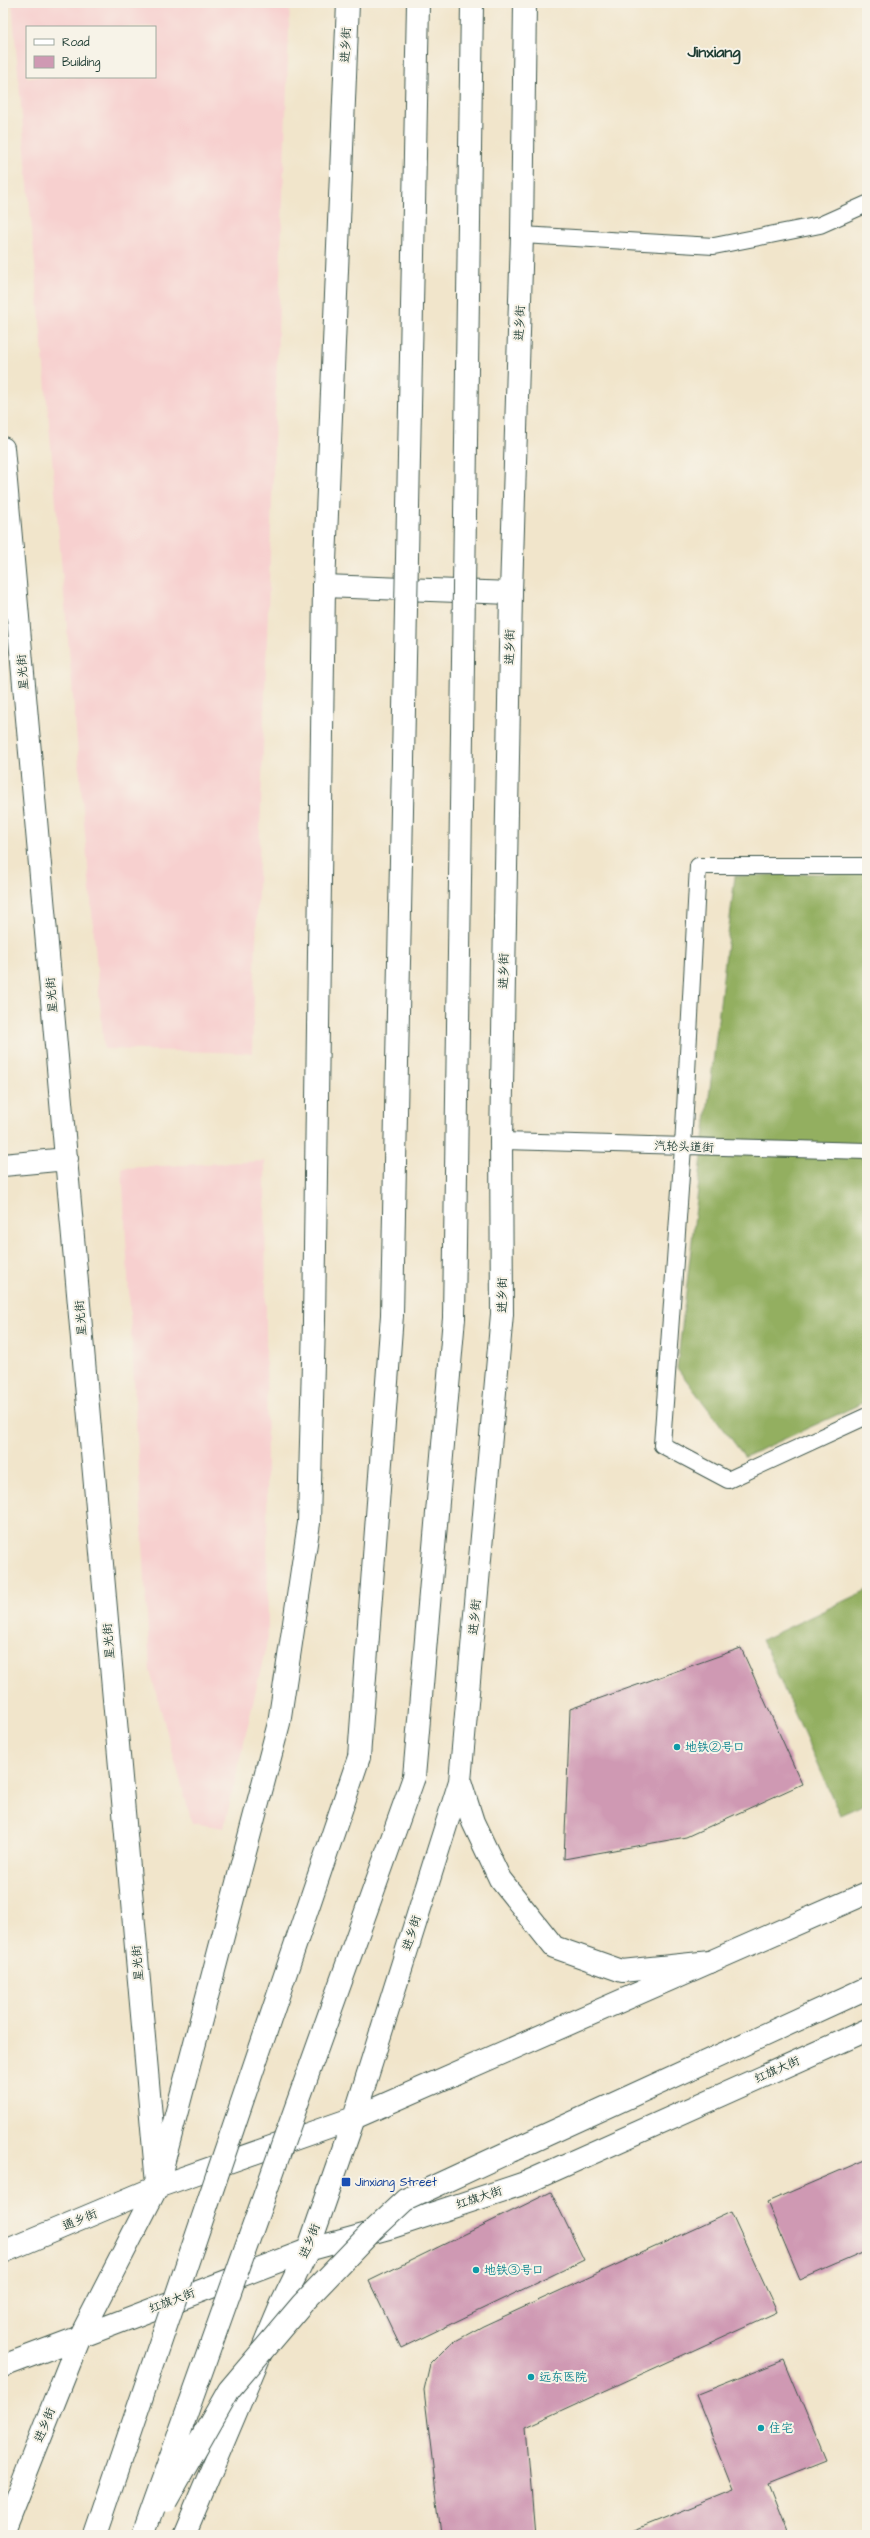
<svg xmlns="http://www.w3.org/2000/svg" width="870" height="2538" font-family="'Architects Daughter','LXGW WenKai TC',sans-serif">
	<style>
		.built { fill: #f7d0cf; fill-rule: evenodd }
		.forest { fill: #93af61; stroke: #59764a }
		.building { fill: #cf99b3 }
		.lines { fill: none; stroke-linecap: round; stroke-linejoin: round }
		.lane-casing { stroke: #3e564b; stroke-width: 18 }
		.secondary-casing { stroke: #3e564b; stroke-width: 24 }
		.primary-casing { stroke: #3e564b; stroke-width: 24 }
		.highway-casing { stroke: #3e564b; stroke-width: 24 }
		.lane { stroke: #fff; stroke-width: 16 }
		.secondary { stroke: #fff; stroke-width: 22 }
		.primary { stroke: #fff; stroke-width: 22 }
		.highway { stroke: #fff; stroke-width: 22 }
		.highway-bridge-casing { stroke: #3e564b; stroke-width: 24; stroke-linecap: butt }
		.highway-bridge { stroke: #fff; stroke-width: 22 }
		.culture-dot { fill: #0f9aa8; stroke: #f7f3e8; stroke-width: 1.5 }
		.transit-dot { fill: #1a4fb4; stroke: #f7f3e8; stroke-width: 1.5 }
		.labels { text-anchor: middle; dominant-baseline: central; stroke-width: 4; stroke-linejoin: round; paint-order: stroke }
		.street-label { font-size: 12px; fill: #1f3d34; stroke: #f7f3e8 }
		.culture-label { font-size: 12px; fill: #0d838f; stroke: #f7f3e8; text-anchor: start }
		.transit-label { font-size: 12px; fill: #164399; stroke: #f7f3e8; text-anchor: start }
		.district-label { font-size: 16px; font-weight: bold; fill: #1f3d34; stroke: #f7f3e8 }
	</style>
	<rect width="100%" height="100%" fill="#f7f3e8"/>
	<filter id="ink" filterUnits="userSpaceOnUse"><feTurbulence type="fractalNoise" baseFrequency=".025" numOctaves="2"/><feDisplacementMap in="SourceGraphic" scale="8" xChannelSelector="R" yChannelSelector="G"/><feConvolveMatrix kernelMatrix="1 2 1 2 8 2 1 2 1" color-interpolation-filters="sRGB"/></filter>
	<filter id="wash" filterUnits="userSpaceOnUse"><feTurbulence type="fractalNoise" baseFrequency=".012" numOctaves="4" result="noise"/><feDisplacementMap in="SourceGraphic" scale="16" xChannelSelector="R" yChannelSelector="G"/><feGaussianBlur stdDeviation="0.9" result="paint"/><feColorMatrix in="noise" values="0 0 0 0 0 0 0 0 0 0 0 0 0 0 0 0 0 1.4 0 .05"/><feComposite in="paint" operator="in"/></filter>
	<g filter="url(#wash)">
		<rect width="100%" height="100%" fill="#f1e5cb"/>
		<path class="built" d="M12 3H290L252 1053 104 1049ZM27 27H155V77H27Z
			M265 1161 268 1638 224 1828 192 1823 150 1671 122 1168Z"/>
		<path class="forest" d="M867 872V1401L745 1457 677 1368 735 876Z
			M867 1590V1803L840 1815 762 1640Z"/>
		<g id="blocks">
			<path class="building" d="M741 1648 802 1784 686 1837 564 1859 570 1709Z
				M867 2159V2251L800 2280 767 2202Z
				M551 2192 584 2260 401 2348 369 2281Z
				M731 2212 777 2312 526 2427 535 2535H441L424 2390 430 2364 450 2344 483 2326Z
				M784 2360 826 2461 768 2484 787 2532 779 2535H622L734 2490 696 2395Z"/>
		</g>
	</g>
	<g filter="url(#ink)">
		<use href="#blocks" fill-opacity="0" stroke="#3e564b" stroke-width="1"/>
		<g class="lines">
			<defs>
				<path id="lane" d="M522 235 714 246 820 225 867 204
					M867 866H698L683 1147 662 1445 728 1480 867 1416
					M501 1141 867 1151"/>
				<path id="secondary" d="M3 448 157 2184
					M324 586 511 593
					M3 1165 67 1159"/>
				<path id="primary" d="M354 2118 867 1893
					M513 2150 867 1988
					M308 2250 389 2228 525 2183 867 2030
					M3 2252 157 2187
					M3 2366 80 2337"/>
				<path id="highway" d="M359 1757 392 1315
					M414 1777 454 1318
					M460 1781 473 1822 500 1879 554 1947 622 1971 710 1962
					M157 2187 354 2118
					M80 2337 308 2250
					M3 2531 80 2337 157 2187 279 1723 309 1523 314 1321 324 586 348 3
					M184 2535 282 2303 308 2250 354 2118 460 1781 502 1314 501 1141 511 593 522 235 525 3"/>
			</defs>
			<use href="#lane" class="lane-casing"/>
			<use href="#secondary" class="secondary-casing"/>
			<use href="#primary" class="primary-casing"/>
			<use href="#highway" class="highway-casing"/>
			<use href="#lane" class="lane"/>
			<use href="#secondary" class="secondary"/>
			<use href="#primary" class="primary"/>
			<use href="#highway" class="highway"/>
			<defs>
				<path id="highway-bridge" d="M392 1315 418 3
					M454 1318 472 3
					M166 2501 229 2390 302 2304 373 2230 405 2200 513 2150
					M95 2535 359 1757
					M143 2535 414 1777"/>
			</defs>
			<use href="#highway-bridge" class="highway-bridge-casing"/>
			<use href="#highway-bridge" class="highway-bridge"/>
		</g>
	</g>
	<g class="culture-dot">
		<circle cx="677" cy="1747" r="4"/>
		<circle cx="476" cy="2270" r="4"/>
		<circle cx="531" cy="2377" r="4"/>
		<circle cx="761" cy="2428" r="4"/>
	</g>
	<rect class="transit-dot" x="341" y="2177" width="10" height="10" rx="2"/>
	<g class="labels">
		<g class="street-label">
			<text transform="translate(346 45) rotate(-88)">进乡街</text>
			<text transform="translate(520 323) rotate(-88)">进乡街</text>
			<text transform="translate(510 647) rotate(-89)">进乡街</text>
			<text transform="translate(23 672) rotate(-95)">星光街</text>
			<text transform="translate(504 971) rotate(-89)">进乡街</text>
			<text transform="translate(52 995) rotate(-95)">星光街</text>
			<text transform="translate(684 1147) rotate(2)">汽轮头道街</text>
			<text transform="translate(502 1295) rotate(-90)">进乡街</text>
			<text transform="translate(81 1318) rotate(-95)">星光街</text>
			<text transform="translate(475 1617) rotate(-85)">进乡街</text>
			<text transform="translate(109 1641) rotate(-95)">星光街</text>
			<text transform="translate(412 1933) rotate(-73)">进乡街</text>
			<text transform="translate(138 1963) rotate(-95)">星光街</text>
			<text transform="translate(777 2070) rotate(-24)">红旗大街</text>
			<text transform="translate(479 2198) rotate(-18)">红旗大街</text>
			<text transform="translate(80 2220) rotate(-23)">通乡街</text>
			<text transform="translate(310 2241) rotate(-69)">进乡街</text>
			<text transform="translate(172 2301) rotate(-21)">红旗大街</text>
			<text transform="translate(45 2425) rotate(-68)">进乡街</text>
		</g>
		<g class="culture-label">
			<text x="685" y="1747">地铁②号口</text>
			<text x="484" y="2270">地铁③号口</text>
			<text x="539" y="2377">远东医院</text>
			<text x="769" y="2428">住宅</text>
		</g>
		<g class="transit-label">
			<text x="355" y="2182">Jinxiang Street</text>
		</g>
		<g class="district-label">
			<text x="714" y="52">Jinxiang</text>
		</g>
	</g>
	<rect width="870" height="2538" fill="none" stroke="#f7f3e8" stroke-width="16"/>
	<rect x="26" y="26" width="130" height="52" fill="#f7f3e8" stroke="#a1aaa0"/>
	<rect x="34" y="39" width="20" height="6" fill="#ffffff" stroke="#a1aaa0"/>
	<text x="62" y="46" font-size="12" fill="#1f3d34">Road</text>
	<rect x="34" y="56" width="20" height="12" fill="#cf99b3" stroke="#a1aaa0"/>
	<text x="62" y="66" font-size="12" fill="#1f3d34">Building</text>
</svg>
